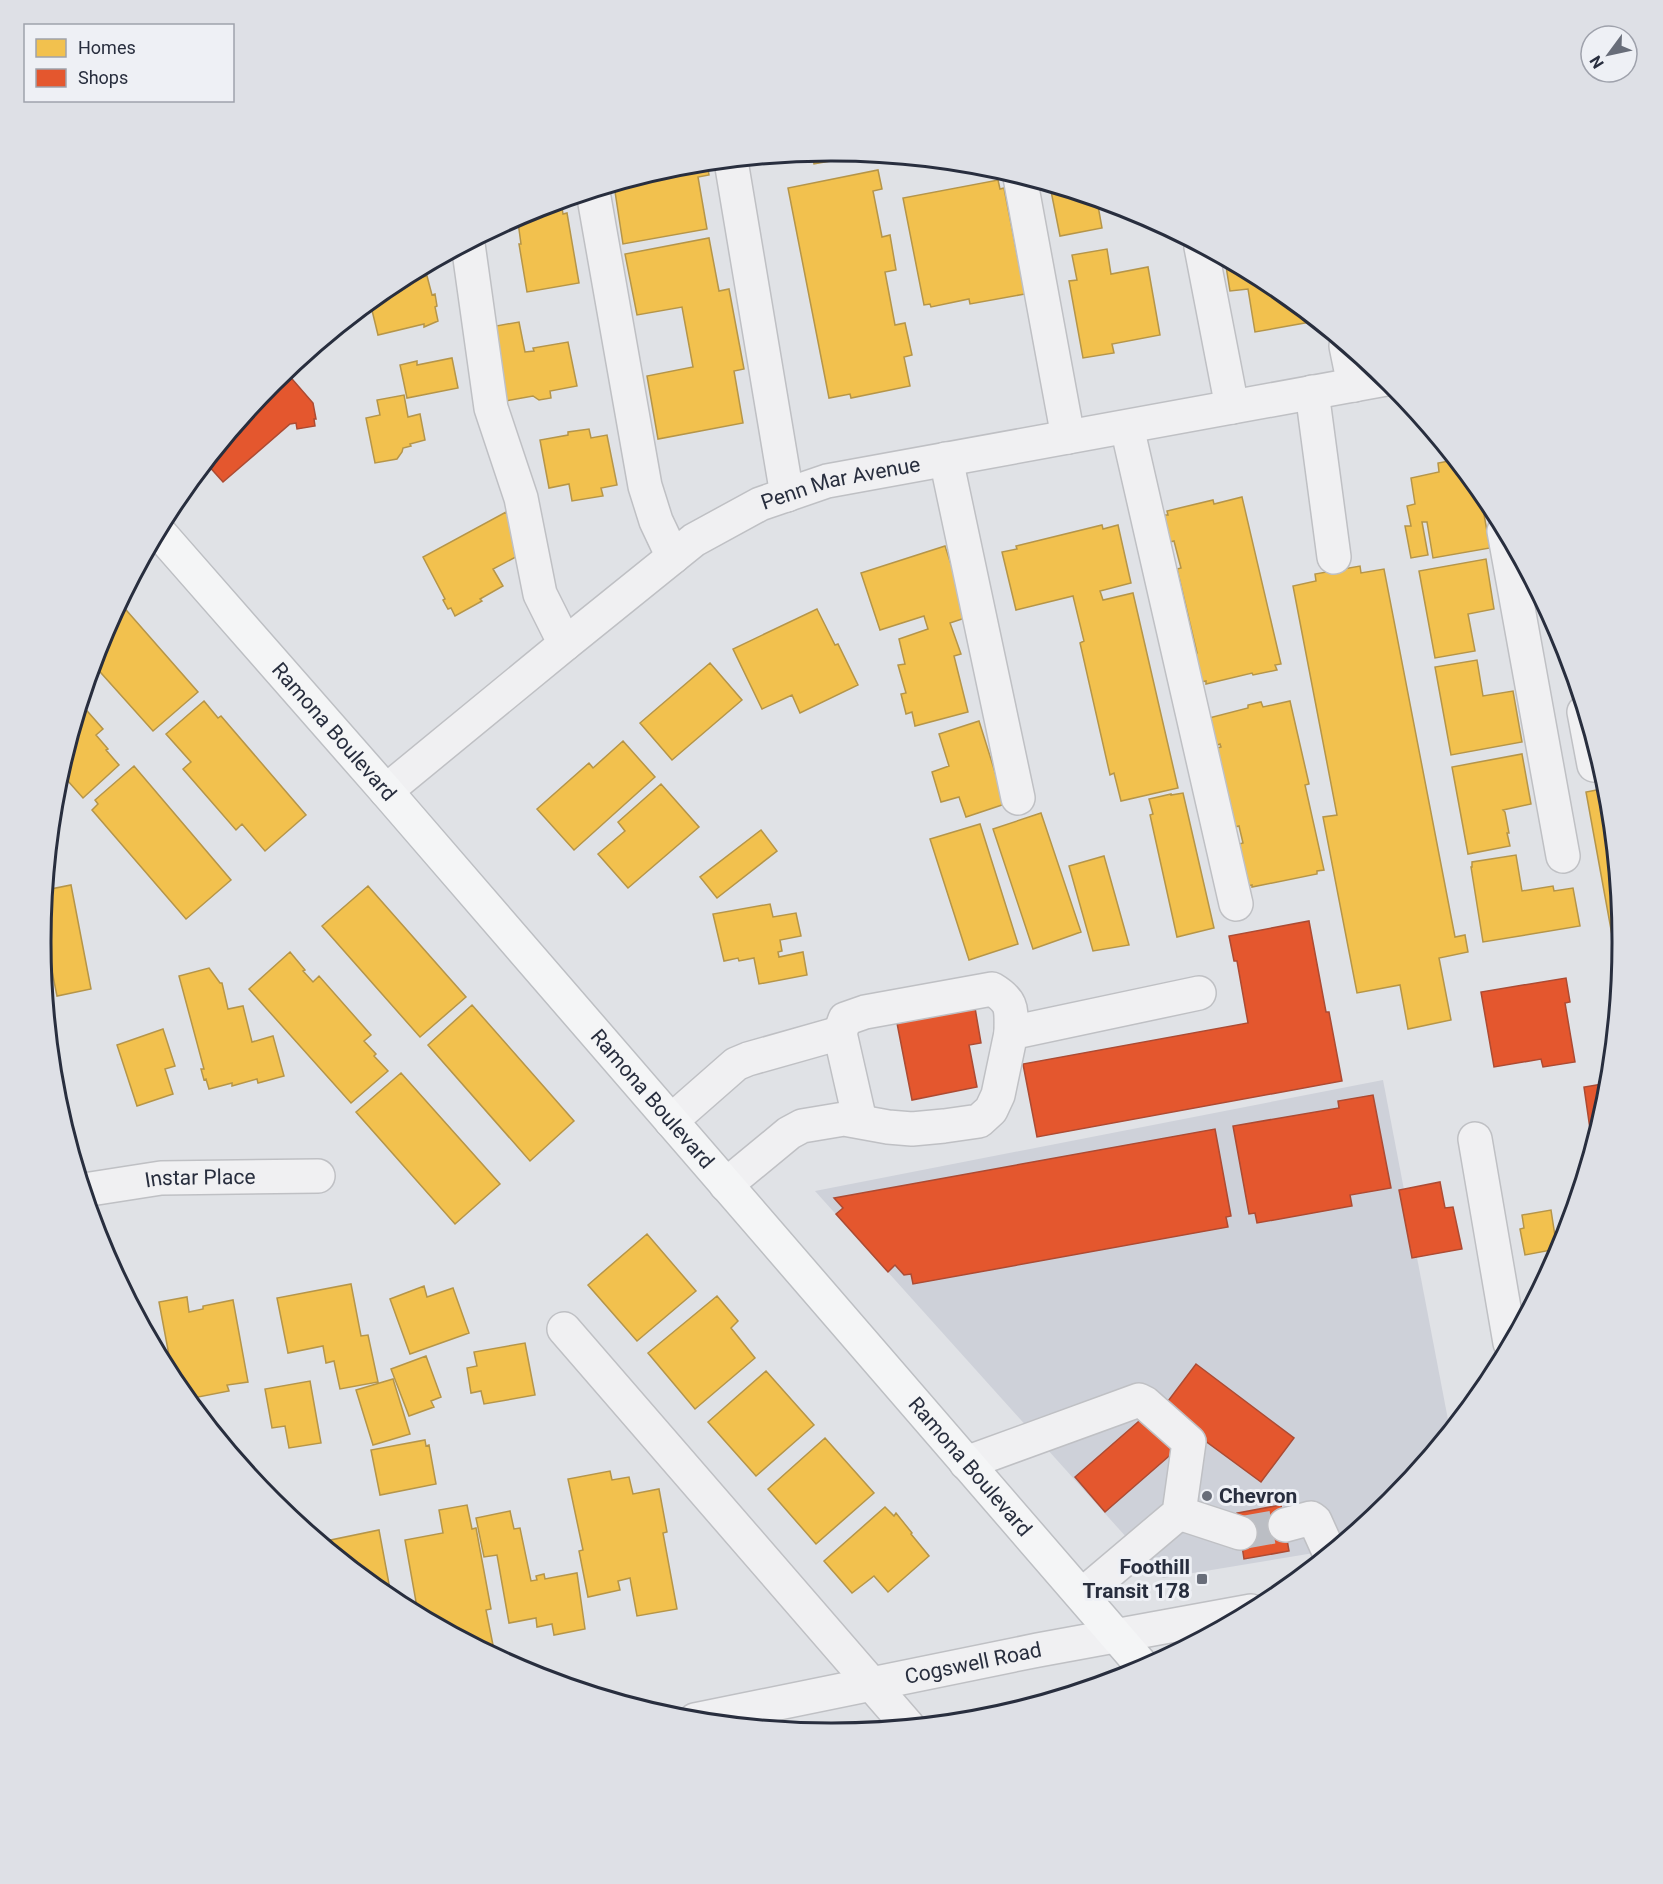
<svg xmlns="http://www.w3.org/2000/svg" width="1663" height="1884" font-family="Roboto,sans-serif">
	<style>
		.built { fill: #ced1d9 }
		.homes { fill: #f2c14e; stroke: #b59549; stroke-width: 1.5 }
		.shops { fill: #e4572e; stroke: #ac4b33; stroke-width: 1.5 }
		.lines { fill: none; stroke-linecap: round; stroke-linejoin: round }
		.minor-tunnel { stroke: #bbbec4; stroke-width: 33; stroke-dasharray: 33 16; stroke-linecap: butt }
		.minor-casing { stroke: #bfc0c4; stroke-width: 36 }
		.major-casing { stroke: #bdbfc3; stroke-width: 36 }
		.minor { stroke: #f0f0f2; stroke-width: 33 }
		.major { stroke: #f4f5f6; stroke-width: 33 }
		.poi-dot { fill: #686d79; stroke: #eef0f5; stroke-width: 2 }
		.labels { text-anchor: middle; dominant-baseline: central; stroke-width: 6; stroke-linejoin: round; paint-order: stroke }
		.street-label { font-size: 21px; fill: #282e3e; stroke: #eef0f5 }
		.poi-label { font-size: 21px; font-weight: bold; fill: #282e3e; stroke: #eef0f5; text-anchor: start }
		.rim { fill: none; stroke: #282e3e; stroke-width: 3 }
	</style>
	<rect width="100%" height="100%" fill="#e0e2e6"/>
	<path class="built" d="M1383 1080 1450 1430 1391 1502 1332 1550 1163 1578 815 1191Z"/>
	<path class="homes" d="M832 151 847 153 848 158 814 164 812 153Z
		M707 163 709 175 698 177 707 229 623 244 614 185 678 166Z
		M878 170 882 189 873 191 882 237 890 235 896 270 885 272 895 325 905 323 912 355 904 357 910 386 851 398 850 394 829 398 788 188Z
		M998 180 1000 189 1004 188 1025 294 970 304 969 299 931 307 930 304 924 305 903 198Z
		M1050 186 1097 200 1102 228 1060 236Z
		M561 201 563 214 567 213 579 283 527 292 519 244H521L518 222 520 221 519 216 529 211Z
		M709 238 719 291 729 289 744 369 734 371 743 423 658 439 647 376 693 367 682 307 637 315 625 254Z
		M1107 249 1111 274 1148 267 1160 335 1112 344 1114 353 1083 358 1069 281 1077 280 1072 255Z
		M1225 260 1271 285 1316 321 1255 332 1248 289 1230 291Z
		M408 276 409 280 427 276 432 295 435 294 437 306 435 307 438 321 424 327V324L378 335 370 302 392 284Z
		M519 322 525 352 534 351 533 348 568 342 577 386 550 391 551 398 539 400 533 396 500 402 488 334 497 332 496 326Z
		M452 358 458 388 407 398 400 365 417 361V365Z
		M404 395 408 417 420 414 425 440 410 444 411 446 403 448 402 452 397 459 375 463 366 418 380 415 377 400Z
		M589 429 591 438 607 435 617 485 601 488 603 496 572 501 569 484 549 488 540 440 568 435V432Z
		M1454 460 1480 492 1490 548 1433 558 1427 522H1422L1428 555 1411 558 1405 526H1411L1407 506 1415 504 1411 478 1439 472 1438 463Z
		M1242 497 1281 664 1275 665 1277 670 1253 675 1252 673 1206 684V681L1201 682 1194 654 1197 653 1177 569 1181 568 1174 541 1170 542 1164 515H1168L1167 511 1213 500 1214 504Z
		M506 512 527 551 493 569 503 586 480 599 482 601 455 616 451 608 448 609 443 600 445 599 423 557Z
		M1102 525 1103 529 1118 525 1131 583 1100 591 1103 600 1133 593 1178 788 1121 801 1114 773 1110 775 1080 643 1084 641 1073 596 1016 610 1002 552 1017 549 1016 546Z
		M945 546 964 603 965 618 950 623 961 654 954 656 968 712 915 726 912 712 906 714 901 694 906 693 898 665 905 664 899 639 928 629 924 616 880 630 861 573Z
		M1486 559 1494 609 1468 614 1475 651 1435 658 1419 571Z
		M1360 566 1361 573 1384 569 1455 937 1465 935 1468 952 1439 958 1451 1020 1408 1029 1400 985 1357 993 1323 817 1337 815 1293 586 1316 581 1315 574Z
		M120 603 198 692 153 731 93 664 101 639Z
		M817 609 835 645 838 644 858 685 800 713 792 695 762 709 733 649Z
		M1477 660 1483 696 1513 691 1522 742 1451 755 1435 667Z
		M710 663 742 700 672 760 640 723Z
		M204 701 218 718 221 716 306 815 265 851 242 824 236 830 183 769 191 762 166 734Z
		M1290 701 1309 784 1305 785 1324 870 1317 871V874L1252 887V885L1248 886 1239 844 1243 843 1239 826 1235 827 1217 748 1221 747 1220 744 1215 746 1209 718 1248 708V705L1261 702 1263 707Z
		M81 704 103 729 96 735 108 749 106 750 119 765 83 798 60 772Z
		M979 721 1005 804 966 817 959 797 941 802 932 772 949 766 939 734Z
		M623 741 655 777 574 850 537 809 589 763 593 768Z
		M1522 754 1531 804 1503 810 1505 812 1509 833H1507L1510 846 1468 854 1452 767Z
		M134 766 231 880 186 919 92 810 98 804 95 800Z
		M661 784 699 827 628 888 598 854 625 831 618 822Z
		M1607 788 1622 934 1612 935 1586 792Z
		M1183 793 1214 928 1177 937 1150 815 1153 814 1149 799 1171 794V795Z
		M1041 813 1081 932 1033 949 993 829Z
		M980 824 1018 944 969 960 930 839Z
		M761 830 777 851 717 898 700 877Z
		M1516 855 1522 891 1553 886 1554 891 1573 888 1580 926 1483 942 1471 867H1472V862Z
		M1104 856 1129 945 1093 951 1069 866Z
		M71 885 91 989 57 996 50 961 42 962 40 942 46 890Z
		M368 886 466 997 420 1037 322 926Z
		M770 904 773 917 796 913 801 936 780 940 782 951 778 952 779 957 803 952 807 975 759 984 754 958 739 961 738 958 724 961 713 914Z
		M290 952 305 970 303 971 313 982 319 976 371 1035 364 1041 376 1054 374 1056 388 1071 351 1103 249 989Z
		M209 968 220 983H222L228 1009 243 1006 252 1042 273 1036 284 1076 258 1083 257 1079 232 1086V1083L209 1089 206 1079 204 1080 201 1069H204L179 976Z
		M472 1005 574 1121 530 1161 428 1045Z
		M163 1029 175 1066 165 1069 173 1094 137 1106 117 1045Z
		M401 1073 500 1184 455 1224 356 1112Z
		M1551 1210 1557 1249 1525 1255 1520 1229 1524 1228 1522 1215Z
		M647 1234 696 1291 637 1341 588 1285Z
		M351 1284 361 1336 368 1335 378 1382 340 1389 334 1361 326 1363 323 1346 288 1353 277 1298Z
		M424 1286 427 1297 453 1288 469 1333 410 1354 390 1299Z
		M717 1296 738 1321 731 1328 755 1358 695 1409 648 1353Z
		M187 1297 189 1312 203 1309V1306L233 1300 248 1382 227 1385 229 1391 188 1399 174 1382 159 1302Z
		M525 1343 535 1395 484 1404 481 1391 471 1393 467 1368 477 1366 474 1352Z
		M426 1356 441 1397 431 1401 434 1407 409 1416 391 1369Z
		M766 1371 814 1425 756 1476 708 1422Z
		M393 1379 410 1434 373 1445 356 1390Z
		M310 1381 321 1443 289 1448 285 1426 272 1428 265 1389Z
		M825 1438 874 1493 816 1544 768 1489Z
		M425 1440 426 1446 429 1445 436 1484 380 1495 371 1450Z
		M610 1471 612 1480 629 1477 633 1494 659 1489 667 1532 663 1533 677 1609 637 1616 630 1578 618 1581 620 1590 588 1597 579 1551 583 1550 568 1479Z
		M467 1505 472 1529 476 1528 491 1609 486 1610 495 1655 418 1613 405 1540 443 1533 439 1510Z
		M885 1507 894 1516 896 1513 912 1533 911 1534 929 1556 888 1592 874 1576 852 1593 824 1561Z
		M510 1511 514 1529 520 1528 531 1581 537 1580 536 1576 544 1574 545 1579 577 1573 585 1629 554 1635 552 1624 537 1627 536 1618 509 1623 497 1555 484 1557 476 1518Z
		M379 1530 392 1600 321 1542Z"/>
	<path class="shops" d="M286 372 313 403 316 419H314L315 426 297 429 296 423 290 424 223 482 206 463 272 382Z
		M1309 921 1326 1012H1329L1342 1081 1037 1137 1023 1064 1248 1023 1237 961H1234L1229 936Z
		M1566 978 1570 1002 1565 1003 1575 1062 1543 1067 1541 1059 1494 1067 1481 992Z
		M974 1002 981 1043 969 1045 977 1087 912 1100 896 1018Z
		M1609 1083 1607 1097 1598 1128 1590 1129 1584 1087Z
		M1373 1095 1391 1188 1350 1195 1352 1206 1257 1223 1255 1213 1249 1214 1233 1126 1339 1108 1338 1101Z
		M1215 1129 1231 1216 1226 1217 1228 1227 913 1284 911 1274 904 1275 895 1265 888 1272 836 1214 843 1208 834 1198Z
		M1440 1182 1445 1208 1453 1207 1462 1249 1412 1258 1399 1190Z
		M1196 1364 1294 1438 1261 1482 1162 1409Z
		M1146 1415 1176 1450 1105 1512 1075 1477Z
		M1281 1505 1289 1551 1244 1559 1237 1513Z"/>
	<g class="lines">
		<path class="minor-tunnel" d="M1240 1533 1285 1525"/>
		<defs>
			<g id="minor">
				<path d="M731 161 787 495"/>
				<path d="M1020 177 1068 437"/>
				<path d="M593 192 645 486 656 521 673 557"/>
				<path d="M468 244 491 408 521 498 540 594 565 644"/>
				<path d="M1201 247 1232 407"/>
				<path d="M1346 346 1354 385"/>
				<path d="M1312 392 1334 557"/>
				<path d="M1127 427 1236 904"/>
				<path d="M946 459 1018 798"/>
				<path d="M1504 531 1563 856"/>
				<path d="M1584 712 1594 765"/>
				<path id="s1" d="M386 791 565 644 694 540 760 504 827 481 1386 379"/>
				<path d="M671 1121 736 1064 748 1059 840 1033"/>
				<path d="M860 1121 840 1033 845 1019 865 1012 992 989C1014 1002 1011 1010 1011 1033"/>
				<path d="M1475 1139 1510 1343"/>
				<path d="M726 1185 789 1133 802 1126 844 1119 888 1127 912 1129 944 1126 979 1121 991 1110 998 1095 1011 1033 1199 993"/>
				<path id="s2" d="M84 1190 161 1178 318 1176"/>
				<path d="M564 1329 908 1726"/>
				<path d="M966 1463 1139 1400 1145 1403 1189 1442 1179 1513 1082 1595"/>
				<path d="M1179 1513 1240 1533"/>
				<path d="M1285 1525 1311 1518 1315 1521 1329 1552"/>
				<path id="s3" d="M695 1720 1038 1650 1251 1611"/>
			</g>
			<g id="major">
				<path id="s4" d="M158 531 386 791 1144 1668"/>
			</g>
		</defs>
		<use href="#minor" class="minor-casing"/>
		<use href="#major" class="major-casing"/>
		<use href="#minor" class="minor"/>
		<use href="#major" class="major"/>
	</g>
	<g class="poi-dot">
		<circle cx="1207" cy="1496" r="6"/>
		<rect x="1196" y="1573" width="12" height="12" rx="3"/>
	</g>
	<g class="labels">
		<g class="street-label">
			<text stroke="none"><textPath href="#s1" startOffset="556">Penn Mar Avenue</textPath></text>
			<text stroke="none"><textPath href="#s4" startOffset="267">Ramona Boulevard</textPath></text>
			<text stroke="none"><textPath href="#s4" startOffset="753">Ramona Boulevard</textPath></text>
			<text stroke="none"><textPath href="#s2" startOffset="117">Instar Place</textPath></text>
			<text stroke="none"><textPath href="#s4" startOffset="1239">Ramona Boulevard</textPath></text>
			<text stroke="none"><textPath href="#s3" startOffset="284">Cogswell Road</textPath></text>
		</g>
		<g class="poi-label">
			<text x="1219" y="1496">Chevron</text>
			<text x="1190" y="1567" text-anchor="end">Foothill<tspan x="1190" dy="24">Transit 178</tspan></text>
		</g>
	</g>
	<path d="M0 0H1663V1884H0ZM831 161H832A780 780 0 0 1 1612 941V943A780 780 0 0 1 832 1723H831A780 780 0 0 1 51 943V941A780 780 0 0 1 831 161Z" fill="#dee0e6" fill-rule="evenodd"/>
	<path class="rim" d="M831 161H832A780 780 0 0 1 1612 941V943A780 780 0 0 1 832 1723H831A780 780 0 0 1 51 943V941A780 780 0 0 1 831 161Z"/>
	<rect x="24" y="24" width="210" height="78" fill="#eef0f5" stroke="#9fa2ac" stroke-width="1.5"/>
	<rect x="36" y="39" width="30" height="18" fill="#f2c14e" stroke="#9fa2ac" stroke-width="1.5"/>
	<text x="78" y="54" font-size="18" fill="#282e3e">Homes</text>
	<rect x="36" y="69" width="30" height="18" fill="#e4572e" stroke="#9fa2ac" stroke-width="1.5"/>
	<text x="78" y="84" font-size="18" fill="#282e3e">Shops</text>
	<g transform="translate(1609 54) rotate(237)"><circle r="28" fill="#eef0f5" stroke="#9fa2ac" stroke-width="1.5"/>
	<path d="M0-4.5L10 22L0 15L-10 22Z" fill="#686d79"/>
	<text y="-9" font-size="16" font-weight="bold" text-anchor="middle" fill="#282e3e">N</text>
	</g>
</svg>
